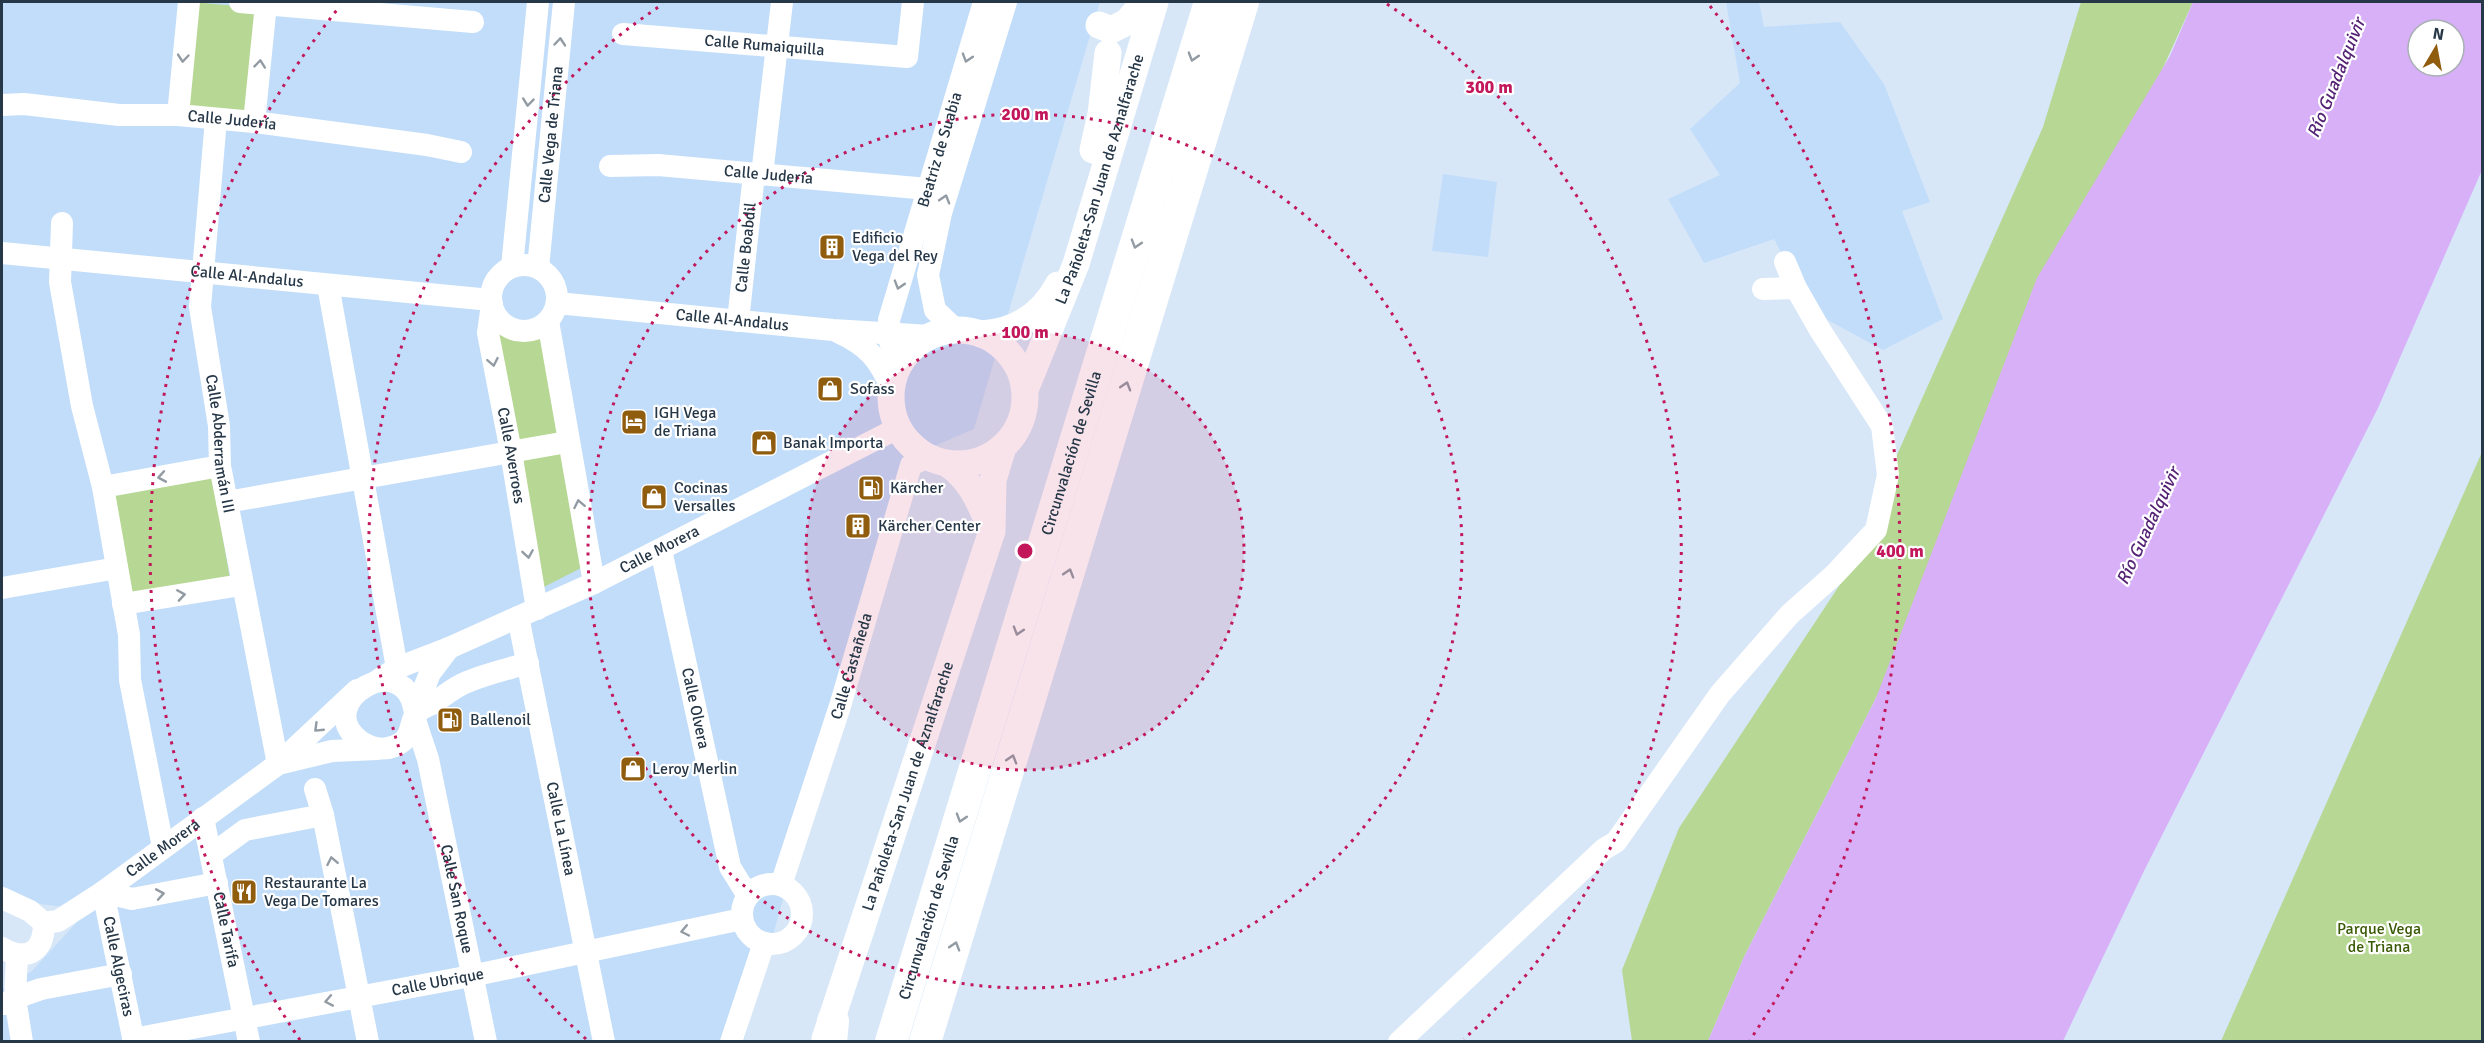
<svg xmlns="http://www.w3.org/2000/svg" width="2484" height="1043" font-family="Signika,sans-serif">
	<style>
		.built { fill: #c2ddfa }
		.green { fill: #b7d794 }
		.water { fill: #d8b0f8; fill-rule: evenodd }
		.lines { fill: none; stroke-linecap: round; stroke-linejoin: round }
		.minor { stroke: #fff; stroke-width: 22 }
		.major { stroke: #fff; stroke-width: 27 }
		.highway { stroke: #fff; stroke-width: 32 }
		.oneway { stroke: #929ba3 }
		.ring { fill: none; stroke: #c2185b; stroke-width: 3; stroke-dasharray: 3 6 }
		.labels { text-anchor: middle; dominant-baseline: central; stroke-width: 4.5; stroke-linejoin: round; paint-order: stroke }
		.street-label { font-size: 16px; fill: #263747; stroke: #fff }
		.poi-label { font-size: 16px; fill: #263747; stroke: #fff; text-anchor: start }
		.park-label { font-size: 16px; fill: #3a5904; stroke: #fff }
		.water-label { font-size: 18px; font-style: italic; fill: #552375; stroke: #fff }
		.centre { fill: #c2185b; stroke: #fff; stroke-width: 3 }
		.ring-label { font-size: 18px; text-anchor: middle; font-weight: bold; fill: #c2185b; stroke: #fff; stroke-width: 4.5; stroke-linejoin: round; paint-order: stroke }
	</style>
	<rect width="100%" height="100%" fill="#d7e7f8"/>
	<path class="built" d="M2 2H1100L974 429 904 459 744 1041H2V989L32 971 88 910 40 904 2 889Z
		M1726 2H1759L1764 27 1840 22 1884 84 1930 202 1902 211 1943 319 1883 350 1813 312 1774 239 1704 263 1668 199 1720 175 1690 129 1740 83Z
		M1443 174 1497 182 1488 257 1432 251Z"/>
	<path class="green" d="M193 2 259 8 249 118 184 112Z
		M2081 2H2193L1876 698 1744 957 1708 1041H1632L1622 970 1679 828 1876 530 1888 475 2043 127Z
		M495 332 519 341 540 336 559 437 517 444Z
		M561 450 583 567 542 588 518 458Z
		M2482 452V1041H2221Z
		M212 475 230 579 129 596 111 492Z"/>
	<path class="water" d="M2193 2H2482V170L2378 408 2144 871 2063 1041H1708L1744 957 1876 698 2037 278 2170 56ZM2418 30H2454V66H2418Z"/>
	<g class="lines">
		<g class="minor">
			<path d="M240 2 473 22"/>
			<path id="s1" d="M623 34 907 57 913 2"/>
			<path id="s2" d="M2 105 24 104 119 115H178L254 122 427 145 461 152"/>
			<path d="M178 115 189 2"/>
			<path id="s3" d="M216 119 200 307 219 426 220 466 278 764"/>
			<path d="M254 122 266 4"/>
			<path id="s4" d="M610 166 658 165 928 189"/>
			<path d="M762 175 782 2"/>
			<path d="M62 223 60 282 82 406 103 487"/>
			<path id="s5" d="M2 253 491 300"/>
			<path d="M1785 262 1796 288"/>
			<circle cx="524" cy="298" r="33"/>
			<path d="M512 267 538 2"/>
			<path id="s6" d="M538 268 564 2"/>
			<path d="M328 285 397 668"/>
			<path id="s7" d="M557 303 833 330 930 336"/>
			<path id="s8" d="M492 304 488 333 511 452 537 609"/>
			<path d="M548 321 594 583"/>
			<path id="s9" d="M738 321 754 174"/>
			<path d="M956 330 935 310 928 275 941 213 1006 2"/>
			<path d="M838 332C868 346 878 358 891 387"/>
			<path id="s10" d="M898 367 890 342 889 320 984 2"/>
			<path d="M227 502 567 442"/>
			<path id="s11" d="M661 550 730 867 748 896"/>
			<path d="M2 588 117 568"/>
			<path d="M123 604 241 585"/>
			<path id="s12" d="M518 617 604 1042"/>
			<path id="s13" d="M377 681 397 668 449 648 594 583 898 428"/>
			<path d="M415 711 430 673 449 648"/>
			<path d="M415 714C407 643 309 703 360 741 370 748 383 751 395 746 415 737 408 724 416 714 419 710 427 706 432 704 443 697 454 687 467 682 486 674 508 669 528 663"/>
			<path id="s14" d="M415 720 428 759 486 1042"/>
			<path d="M282 763 332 751 377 749"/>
			<path d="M315 789 323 815 368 1042"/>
			<path id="s15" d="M203 818 249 1042"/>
			<path d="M163 847 130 680 129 635 103 487 220 466"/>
			<path d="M211 855 245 830 323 815"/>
			<circle cx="772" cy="914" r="30"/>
			<path id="s16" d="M781 885 840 706 911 465 928 457"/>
			<path id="s17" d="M103 892 134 1042"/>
			<path d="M103 892 132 899 217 883"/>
			<path d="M2 898 30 911 44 923C44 952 27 962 2 948"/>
			<path id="s18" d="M44 923 58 921 103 892 278 764 357 690"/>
			<path d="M5 1004 15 998 17 956"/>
			<path id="s19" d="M133 1039 471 976 742 919"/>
			<path d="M22 1042 15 998 41 989 121 974"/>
			<path d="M731 1042 764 943"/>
			<path d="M1399 1042 1604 849 1616 842 1720 694 1790 614 1834 575 1876 530 1888 475 1882 426 1820 330 1796 288 1763 289"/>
		</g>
		<g class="major">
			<path d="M1099 25 1111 30 1127 22 1144 2"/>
			<path d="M1093 150 1101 114 1108 53"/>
			<circle cx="958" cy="397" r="67"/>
			<path d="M981 334C1015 332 1042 315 1058 285"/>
			<path id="s20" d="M1025 390 1076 264 1155 2"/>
			<path d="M948 464C970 479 979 501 989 524"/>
			<path id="s21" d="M825 1039 992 531 993 480 1003 447"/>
		</g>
		<g class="highway">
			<path d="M831 1042 833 1021"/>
			<path id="s22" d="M891 1042 1210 2"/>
			<path d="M925 1042 1243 2"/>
		</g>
	</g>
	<defs><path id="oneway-chevron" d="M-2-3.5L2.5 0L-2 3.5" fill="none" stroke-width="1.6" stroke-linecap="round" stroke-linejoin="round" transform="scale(1.5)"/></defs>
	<g class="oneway">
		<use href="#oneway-chevron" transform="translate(560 42) rotate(-85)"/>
		<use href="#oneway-chevron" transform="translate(1193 57) rotate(107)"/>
		<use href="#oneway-chevron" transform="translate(183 58) rotate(95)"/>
		<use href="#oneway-chevron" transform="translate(967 58) rotate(107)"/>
		<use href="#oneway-chevron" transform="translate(260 64) rotate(-84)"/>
		<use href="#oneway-chevron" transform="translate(528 102) rotate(96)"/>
		<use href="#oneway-chevron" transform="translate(945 199) rotate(-73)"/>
		<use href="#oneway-chevron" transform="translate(1136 244) rotate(107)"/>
		<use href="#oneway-chevron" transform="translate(899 285) rotate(107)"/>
		<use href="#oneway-chevron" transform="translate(493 362) rotate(79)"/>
		<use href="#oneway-chevron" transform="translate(1126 386) rotate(-73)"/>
		<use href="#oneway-chevron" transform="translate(162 477) rotate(170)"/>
		<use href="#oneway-chevron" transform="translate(579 504) rotate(-101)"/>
		<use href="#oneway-chevron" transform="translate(528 554) rotate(81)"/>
		<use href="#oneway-chevron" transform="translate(1069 573) rotate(-73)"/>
		<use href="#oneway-chevron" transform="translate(181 595) rotate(-9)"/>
		<use href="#oneway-chevron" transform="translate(1018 631) rotate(107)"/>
		<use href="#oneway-chevron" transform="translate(318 728) rotate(136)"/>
		<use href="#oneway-chevron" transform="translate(1012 759) rotate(-73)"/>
		<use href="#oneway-chevron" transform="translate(961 818) rotate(107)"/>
		<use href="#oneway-chevron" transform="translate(332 861) rotate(-101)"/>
		<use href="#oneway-chevron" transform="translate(160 894) rotate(-10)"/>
		<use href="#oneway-chevron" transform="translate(685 931) rotate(168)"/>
		<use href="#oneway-chevron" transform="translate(955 946) rotate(-73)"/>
		<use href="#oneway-chevron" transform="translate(329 1001) rotate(169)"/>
	</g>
	<circle cx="1025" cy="551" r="219" fill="#c2185b" fill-opacity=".12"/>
	<g class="ring">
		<circle cx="1025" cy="551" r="219"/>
		<circle cx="1025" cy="551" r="437"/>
		<path d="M586 1039A656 656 0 0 1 663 4M1387 4A656 656 0 0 1 1464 1039"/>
		<path d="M300 1040A875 875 0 0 1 340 6M1710 6A875 875 0 0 1 1750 1040"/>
	</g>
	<defs>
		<symbol id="building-square" viewBox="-11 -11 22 22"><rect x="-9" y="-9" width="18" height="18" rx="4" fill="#905c0e" stroke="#fff"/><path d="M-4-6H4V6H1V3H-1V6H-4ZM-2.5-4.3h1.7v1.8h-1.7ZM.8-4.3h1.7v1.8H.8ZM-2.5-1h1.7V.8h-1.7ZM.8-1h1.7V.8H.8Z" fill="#fff"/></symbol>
		<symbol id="shop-square" viewBox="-11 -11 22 22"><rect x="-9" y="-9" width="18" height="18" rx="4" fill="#905c0e" stroke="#fff"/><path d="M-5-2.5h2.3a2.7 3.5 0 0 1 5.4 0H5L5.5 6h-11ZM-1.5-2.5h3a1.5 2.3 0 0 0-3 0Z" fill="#fff"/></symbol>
		<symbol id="hotel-square" viewBox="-11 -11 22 22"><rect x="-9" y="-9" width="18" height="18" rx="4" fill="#905c0e" stroke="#fff"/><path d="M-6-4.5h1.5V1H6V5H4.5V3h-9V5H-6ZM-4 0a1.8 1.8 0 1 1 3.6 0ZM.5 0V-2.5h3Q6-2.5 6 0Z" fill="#fff"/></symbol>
		<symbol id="fuel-square" viewBox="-11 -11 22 22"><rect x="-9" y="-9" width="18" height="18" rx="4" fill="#905c0e" stroke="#fff"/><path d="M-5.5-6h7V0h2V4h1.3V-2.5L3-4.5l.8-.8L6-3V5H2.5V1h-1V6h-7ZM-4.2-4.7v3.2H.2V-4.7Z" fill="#fff"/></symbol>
		<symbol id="restaurant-square" viewBox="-11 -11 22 22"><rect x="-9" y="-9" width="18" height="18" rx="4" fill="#905c0e" stroke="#fff"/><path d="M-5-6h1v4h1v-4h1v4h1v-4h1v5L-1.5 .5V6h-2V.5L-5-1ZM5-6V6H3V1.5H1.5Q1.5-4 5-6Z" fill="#fff"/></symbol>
	</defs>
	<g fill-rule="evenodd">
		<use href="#building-square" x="817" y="232" width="30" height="30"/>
		<use href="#shop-square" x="815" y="374" width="30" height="30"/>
		<use href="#hotel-square" x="619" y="407" width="30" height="30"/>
		<use href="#shop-square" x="749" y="428" width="30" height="30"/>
		<use href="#fuel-square" x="856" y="473" width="30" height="30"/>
		<use href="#shop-square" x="639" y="482" width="30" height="30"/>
		<use href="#building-square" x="843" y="511" width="30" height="30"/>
		<use href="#fuel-square" x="435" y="705" width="30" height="30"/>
		<use href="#shop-square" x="618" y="754" width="30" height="30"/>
		<use href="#restaurant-square" x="229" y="877" width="30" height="30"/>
	</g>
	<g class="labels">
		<g class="street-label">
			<text stroke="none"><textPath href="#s1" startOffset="142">Calle Rumaiquilla</textPath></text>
			<text stroke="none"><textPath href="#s2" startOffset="231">Calle Judería</textPath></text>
			<text stroke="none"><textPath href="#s6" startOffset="134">Calle Vega de Triana</textPath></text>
			<text stroke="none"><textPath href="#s10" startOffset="226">Beatriz de Suabia</textPath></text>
			<text stroke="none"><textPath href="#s4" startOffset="159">Calle Judería</textPath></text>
			<text stroke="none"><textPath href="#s20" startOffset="224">La Pañoleta-San Juan de Aznalfarache</textPath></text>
			<text stroke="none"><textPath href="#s9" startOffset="74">Calle Boabdil</textPath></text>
			<text stroke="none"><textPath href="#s5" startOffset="246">Calle Al-Andalus</textPath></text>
			<text stroke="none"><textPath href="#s7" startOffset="176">Calle Al-Andalus</textPath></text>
			<text stroke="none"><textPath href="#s3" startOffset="327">Calle Abderramán III</textPath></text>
			<text stroke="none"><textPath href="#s22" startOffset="616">Circunvalación de Sevilla</textPath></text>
			<text stroke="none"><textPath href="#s8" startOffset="154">Calle Averroes</textPath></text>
			<text stroke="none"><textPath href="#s13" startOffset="312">Calle Morera</textPath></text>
			<text stroke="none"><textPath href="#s16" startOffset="230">Calle Castañeda</textPath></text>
			<text stroke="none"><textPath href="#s11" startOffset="162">Calle Olvera</textPath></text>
			<text stroke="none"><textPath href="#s21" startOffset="266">La Pañoleta-San Juan de Aznalfarache</textPath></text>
			<text stroke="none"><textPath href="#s12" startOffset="216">Calle La Línea</textPath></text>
			<text stroke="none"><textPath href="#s18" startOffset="142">Calle Morera</textPath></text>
			<text stroke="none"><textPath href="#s14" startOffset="184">Calle San Roque</textPath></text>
			<text stroke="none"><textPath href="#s22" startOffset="130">Circunvalación de Sevilla</textPath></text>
			<text stroke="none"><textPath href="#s15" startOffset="114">Calle Tarifa</textPath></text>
			<text stroke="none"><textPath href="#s17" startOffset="76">Calle Algeciras</textPath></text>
			<text stroke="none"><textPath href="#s19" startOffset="310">Calle Ubrique</textPath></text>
		</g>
		<g class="poi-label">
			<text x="852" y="238">Edificio<tspan x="852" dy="18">Vega del Rey</tspan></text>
			<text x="850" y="389">Sofass</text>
			<text x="654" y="413">IGH Vega<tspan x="654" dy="18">de Triana</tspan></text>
			<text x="783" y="443">Banak Importa</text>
			<text x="674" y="488">Cocinas<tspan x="674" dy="18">Versalles</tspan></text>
			<text x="890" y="488">Kärcher</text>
			<text x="878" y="526">Kärcher Center</text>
			<text x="470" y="720">Ballenoil</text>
			<text x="652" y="769">Leroy Merlin</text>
			<text x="264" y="883">Restaurante La<tspan x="264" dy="18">Vega De Tomares</tspan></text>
		</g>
		<g class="park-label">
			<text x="2379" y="929">Parque Vega<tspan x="2379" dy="18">de Triana</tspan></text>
		</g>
		<g class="water-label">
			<text transform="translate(2336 78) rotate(-68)">Río Guadalquivir</text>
			<text transform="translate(2148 526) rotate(-65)">Río Guadalquivir</text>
		</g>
	</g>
	<circle cx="1025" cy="551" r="9" class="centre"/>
	<g class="ring-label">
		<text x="1489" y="93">300 m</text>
		<text x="1025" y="120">200 m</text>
		<text x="1025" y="338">100 m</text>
		<text x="1900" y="557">400 m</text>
	</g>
	<rect width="2484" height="1043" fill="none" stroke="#263747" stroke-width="6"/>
	<g transform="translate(2436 48) rotate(10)"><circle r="28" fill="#ffffff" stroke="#a8afb5" stroke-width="1.5"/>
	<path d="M0-4.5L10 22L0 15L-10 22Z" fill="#905c0e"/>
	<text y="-9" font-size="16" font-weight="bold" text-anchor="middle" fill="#263747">N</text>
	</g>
</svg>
